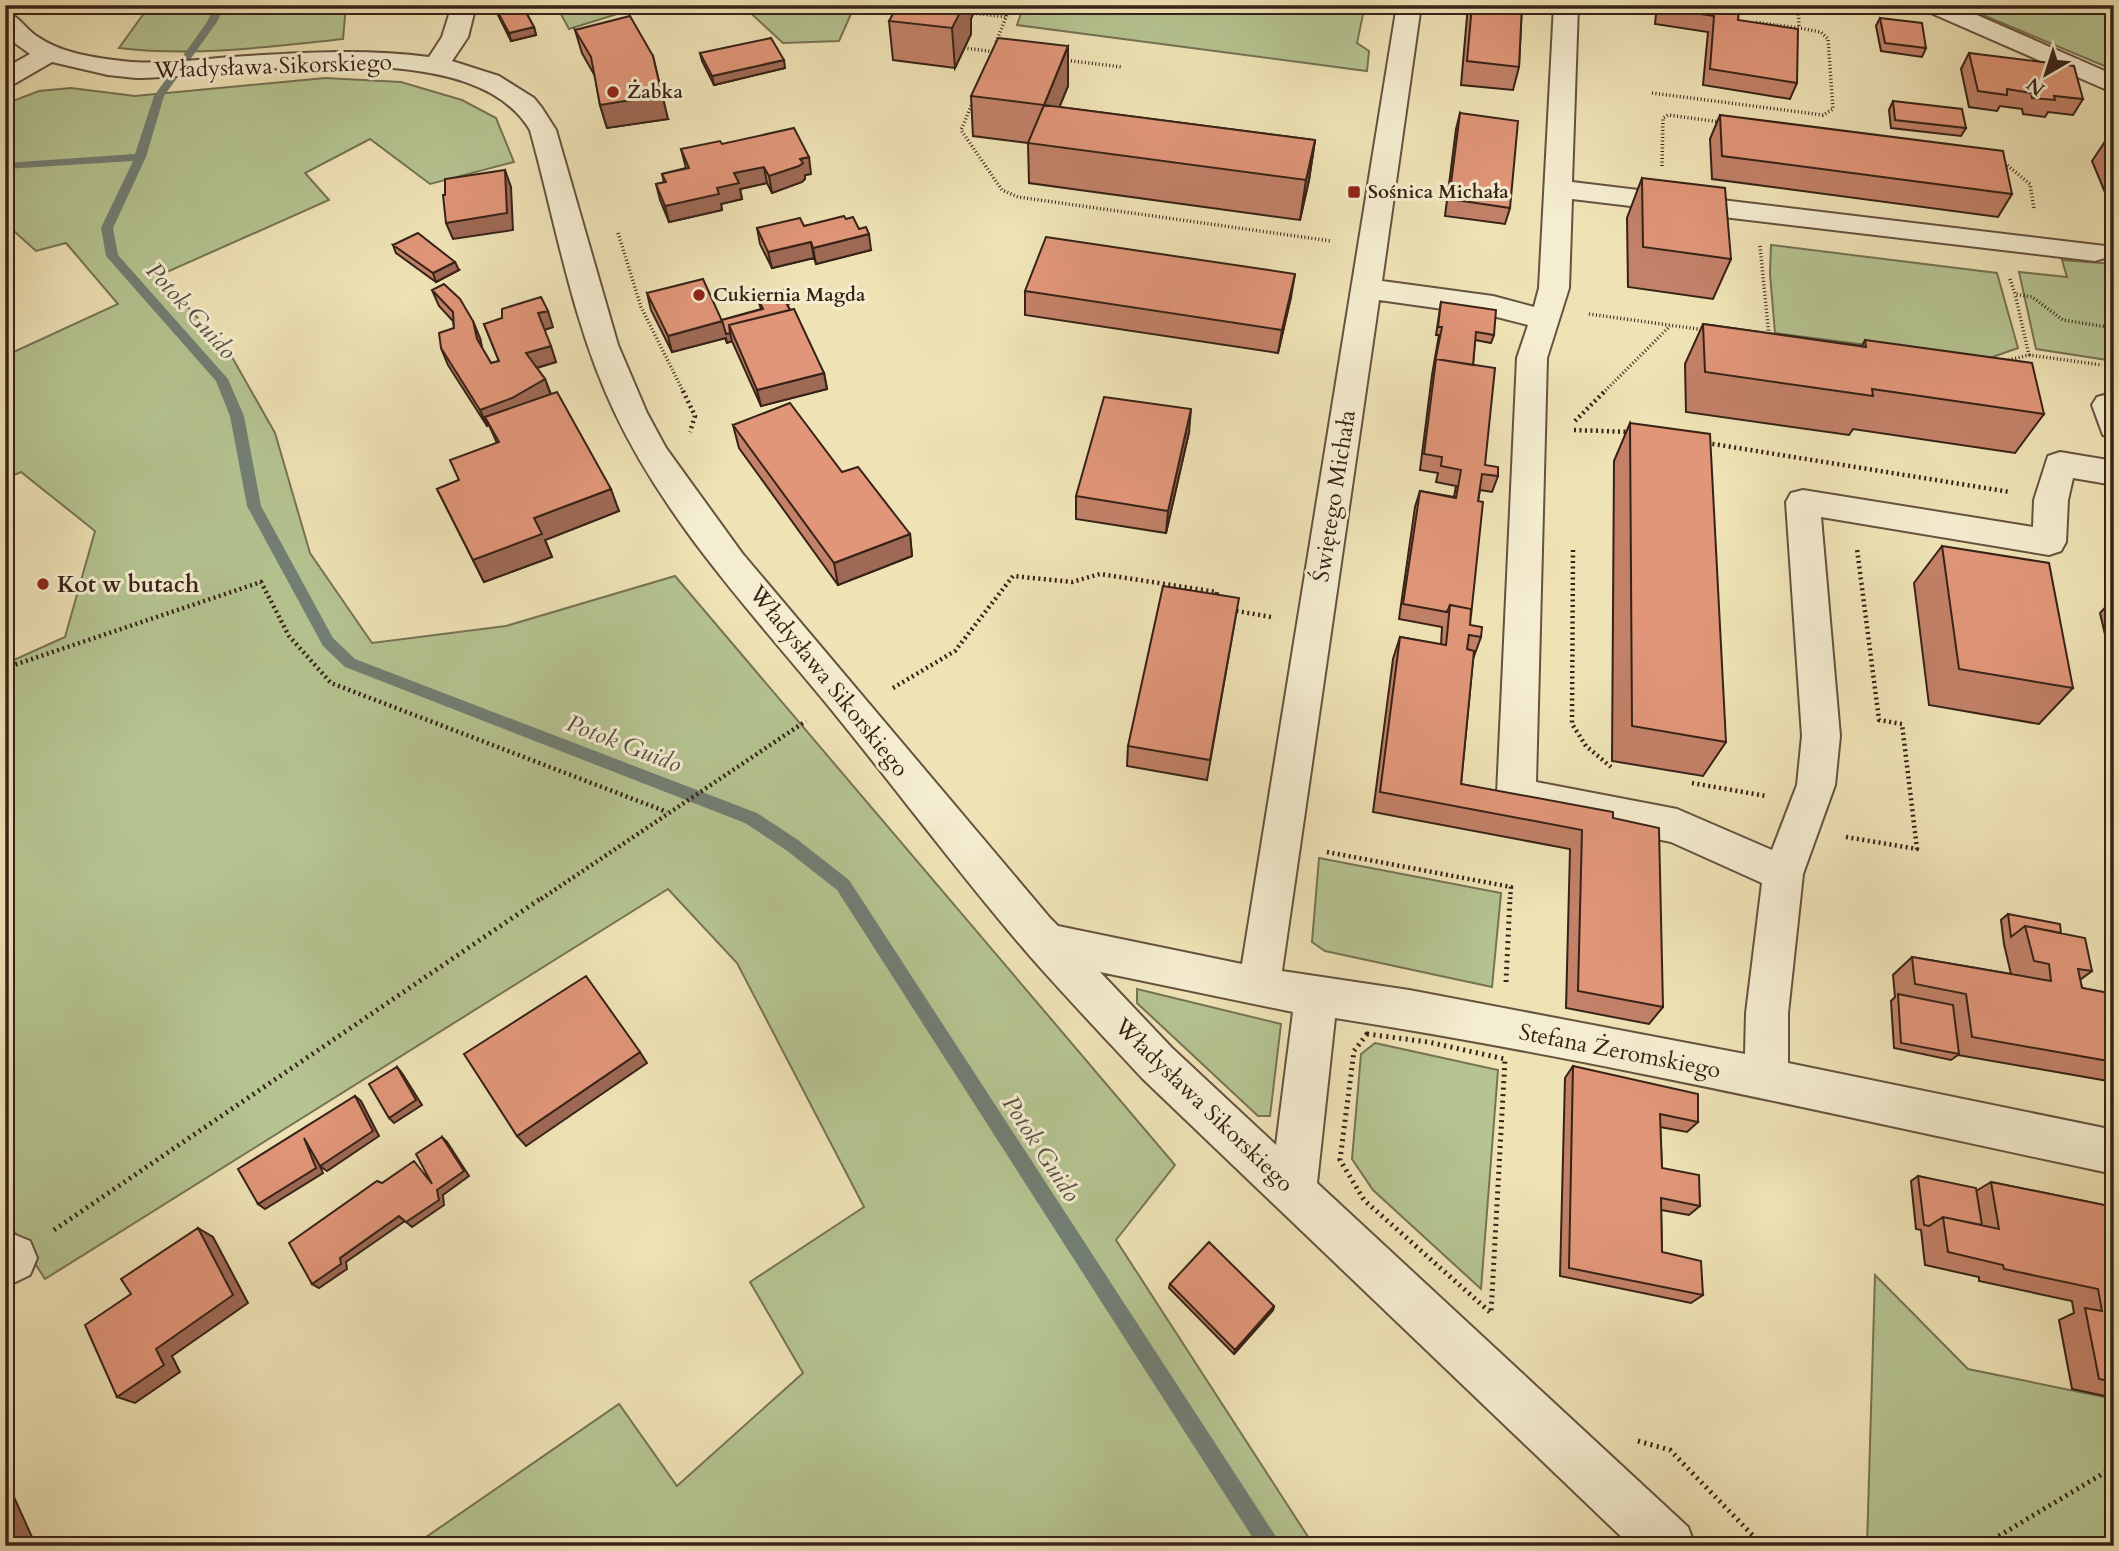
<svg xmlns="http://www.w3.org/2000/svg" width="2119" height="1551" font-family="Cardo,serif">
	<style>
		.green { fill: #b5c491; stroke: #767354; stroke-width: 2 }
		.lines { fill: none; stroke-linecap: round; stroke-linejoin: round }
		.stream { fill: #727f75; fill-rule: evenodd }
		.minor-casing { stroke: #65523f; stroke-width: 4 }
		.path-far2 { stroke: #372217; stroke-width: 3.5; stroke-dasharray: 1 2.5; stroke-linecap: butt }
		.path-far1 { stroke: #372217; stroke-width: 4.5; stroke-dasharray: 2 3.5; stroke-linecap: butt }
		.path { stroke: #372217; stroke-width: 5; stroke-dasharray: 2 4.5; stroke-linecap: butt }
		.minor { fill: #f5edd0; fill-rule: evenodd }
		.wall { fill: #c28168; stroke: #372217; stroke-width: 2 }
		.shaded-wall { fill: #9e6955; stroke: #372217; stroke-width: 2 }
		.building { fill: #e19679; stroke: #372217; stroke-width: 2 }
		.poi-dot { fill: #8f2418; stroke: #f5edd0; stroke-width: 2.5 }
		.labels { text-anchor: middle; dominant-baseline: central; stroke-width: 6; stroke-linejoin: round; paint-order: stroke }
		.far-poi-label { font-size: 19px; font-weight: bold; fill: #372217; stroke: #f5edd0; text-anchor: start }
		.street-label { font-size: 23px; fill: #372217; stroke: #f5edd0 }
		.poi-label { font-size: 23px; font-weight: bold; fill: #372217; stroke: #f5edd0; text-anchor: start }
		.water-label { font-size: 24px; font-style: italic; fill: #555046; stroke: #f5edd0 }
	</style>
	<rect width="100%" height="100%" fill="#efe3b6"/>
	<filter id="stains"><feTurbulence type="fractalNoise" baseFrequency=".00286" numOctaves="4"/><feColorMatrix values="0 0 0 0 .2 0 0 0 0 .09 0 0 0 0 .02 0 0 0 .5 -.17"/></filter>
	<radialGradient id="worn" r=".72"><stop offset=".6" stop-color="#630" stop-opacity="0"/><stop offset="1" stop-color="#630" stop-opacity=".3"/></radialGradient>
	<path class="green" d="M150 5H346L343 39C269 47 192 57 119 48Z
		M556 5H646L569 29Z
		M742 5H855L839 41 783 43Z
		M1024 5H1365L1357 43 1369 51 1367 71 1017 25Z
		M1959 5H2114V70Z
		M325 78 401 82 462 100 496 118 514 162 430 184 370 139 305 173 329 200 160 275 232 357 275 433 310 553 372 643 506 626 675 576 1175 1165 1116 1240 1314 1546H413L619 1404 677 1486 803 1373 750 1282 864 1207 737 963 668 889 45 1279 5 1217V664L65 637 95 531 21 472 5 479V356L118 304 66 243 36 251 5 223V104L39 91 71 88 135 96Z
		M1771 245 1997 273 2018 348 1984 360 1775 333 1770 274Z
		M2062 260 2114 264V361L2036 349 2019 272 2067 277Z
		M1319 858 1501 893 1492 987 1325 951 1312 942Z
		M1137 989 1281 1024 1270 1116H1258L1137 1003Z
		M1375 1043 1498 1070 1481 1289 1373 1190 1352 1159 1361 1054Z
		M1875 1275 1968 1369 2114 1399V1546H1867Z"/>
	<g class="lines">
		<path class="stream" d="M215 5H225L217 22 164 96 146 157 113 228 118 255 228 379 244 416 261 506 333 638 355 659 757 813 798 840 849 880 1282 1546H1258L837 890 786 850 745 823 345 667 323 646 247 506 230 416 216 381 106 256 101 228 133 161 5 169V163L135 154 154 96 207 22Z"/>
		<defs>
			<path id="minor" d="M452 5H476L468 37 452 61 499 76 534 98 542 108 556 130 618 345 647 413 666 448 742 553 1050 918 1058 926 1242 964 1397 5H1421L1382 281 1493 296 1534 307 1539 288 1554 5H1578L1572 182 2105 246 2110 252 2105 258 2095 261 1572 199 1569 288 1547 358 1536 782 1677 809 1772 850 1797 785 1802 736 1786 502 1791 493 1803 490 2033 527 2034 500 2048 456 2060 452 2114 461V485L2073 478 2068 500 2066 542 2061 551 2049 555 1821 517 1840 736 1835 785 1803 874 1788 1013V1063L2114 1130V1174C1855 1119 1596 1059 1335 1018L1317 1183 1688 1527 1695 1546H1631L1142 1078C1104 1037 1065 996 1029 955 960 875 897 790 830 708 753 614 666 522 614 411 572 322 556 224 530 130 471 30 235 77 136 78L108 75 52 62 14 84 5 87V68L30 54 5 36V12C19 15 26 30 38 37 60 52 89 57 114 60 153 66 193 60 231 57 297 53 363 48 429 57L442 37ZM1379 300 1493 316 1528 325 1517 358 1497 794 1502 805 1516 810 1671 842 1762 883 1746 1013 1745 1054 1409 990 1282 971ZM1100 972 1293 1012 1276 1145 1172 1048Z
				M1921 5H1954L2114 75V93L1924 10Z
				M2108 394 2114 396V438L2103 435 2092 405 2097 397Z
				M13 1234 30 1241 37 1258 30 1275 5 1287V1238Z"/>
		</defs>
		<use href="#minor" class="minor-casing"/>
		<path class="path-far2" d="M973 13 1007 17
			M1754 27V22L1799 28 1798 5
			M996 42 1011 5
			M964 48 996 52
			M1064 60 1122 67
			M1652 93 1823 115 1833 109 1828 39 1821 32 1799 28
			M974 99 961 130 1002 190 1018 197 1331 241
			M2002 161 2030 184 2034 209
			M1662 166 1663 118 1668 115 1720 122
			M618 233 641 307 684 393
			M1760 246 1769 336
			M2010 279 2015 294 2032 297 2063 320 2114 328
			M1589 314 1705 330
			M2029 355 2102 365
			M2005 361 2029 355 2015 294
			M1603 393 1670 326"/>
		<path class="path-far1" d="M683 391 695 416 690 432
			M1575 421 1605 391
			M1574 430 1629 432
			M1707 443 2010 492
			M1573 550 1572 724 1586 746 1611 767
			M1231 610 1271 617
			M5 668 261 582 289 636 331 683 667 812
			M893 688 955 651 1013 576 1072 582 1100 574 1217 592 1216 598
			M1692 783 1766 796
			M1846 837 1917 849 1902 724 1879 720 1857 549
			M1327 852 1511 887 1510 899
			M541 899 806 721"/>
		<path class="path" d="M1506 982 1510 897
			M1367 1034 1428 1042 1505 1059 1491 1313 1364 1200 1340 1160 1354 1051Z
			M54 1230 543 897
			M1638 1441 1670 1450 1763 1546
			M1982 1546 2114 1467"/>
		<use href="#minor" class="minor"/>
	</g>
	<path class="wall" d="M493 5H522L534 27 536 35 511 41Z
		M1468 5H1522L1519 67 1513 90 1461 85Z
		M1657 5H1739L1738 20 1797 83 1790 99 1703 85 1708 32 1655 24Z
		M1880 18 1926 48 1922 57 1881 51 1876 26Z
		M971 19V34L955 68 893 60 889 21Z
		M575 30 668 119 607 128 600 105 595 76 582 53Z
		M1068 46V86L1059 107 1315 140 1309 180 1300 220 1029 183 1028 143 973 136 971 96Z
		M700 53 785 68 714 85 702 61Z
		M1969 53 2083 99 2073 115 2048 112 2045 117 2023 114 2022 109 2000 106 1997 111 1969 107 1961 69Z
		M1893 101 1966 128 1961 136 1891 128 1889 110Z
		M1460 113 1510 208 1505 224 1445 216 1456 129Z
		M1720 115 2012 194 1998 217 1712 179 1710 139Z
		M2108 137 2114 138V214L2092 161Z
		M722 144 811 174 805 175V179L802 182 772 193 767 183 740 189 742 199 721 204 722 210 669 222 660 200 656 184 664 182 662 174 686 168 681 149Z
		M1642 178 1731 259 1713 299 1628 287 1627 218Z
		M846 219 859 229 871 250 816 264 814 258 772 268 760 244 757 228 804 226Z
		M393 245 459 270 436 282 396 253Z
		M432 290 480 338 482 348 491 363 499 361 484 324 553 327 544 330 556 362 537 368 545 379 551 394 619 511 545 540 552 557 484 582 437 489 459 480 497 443 489 425 487 426 448 365 441 348 454 328 453 321 439 306Z
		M1025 291 1291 297 1278 353 1025 315Z
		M647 293 722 320 761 309 757 297 793 302 787 304 824 373 827 389 761 406 732 341 727 343 725 338 672 352 651 310Z
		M1441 302 1494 335 1491 343 1475 340 1473 365 1485 465 1498 476 1492 492 1480 490 1478 501 1470 625 1481 637 1473 659 1461 784 1613 818 1663 1007 1649 1024 1566 1008 1570 849 1373 812 1393 659 1400 637 1441 645 1442 627 1399 619 1415 507 1420 491 1454 497 1456 486 1436 482 1438 473 1420 470 1432 375 1439 335H1436Z
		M1703 324 1862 346 1865 340 2044 414 2015 453 1853 429 1849 435 1686 412 1685 364Z
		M1630 423 1726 742 1703 776 1612 761 1614 461Z
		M733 425 842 472 910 534 912 556 838 585 739 448Z
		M1189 432 1166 533 1076 519V496Z
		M1942 546 2073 688 2039 724 1929 705 1914 583Z
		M2114 598V664H2112L2100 613Z
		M1235 620 1207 780 1127 766 1128 746Z
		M2008 914 2061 933 2092 971 2080 980 2082 988 2114 994V1082L1958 1055 1951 1060 1894 1048 1891 1001 1895 997 1893 975 1912 957 2011 974 2004 944 2001 920Z
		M1573 1066 1698 1122 1687 1132 1660 1127 1662 1168 1700 1206 1689 1215 1661 1210 1662 1252 1703 1295 1691 1303 1560 1276 1565 1078Z
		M1918 1176 1976 1191 1991 1182 2114 1207V1398L2072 1389 2059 1320 2074 1313 2072 1301 1979 1281V1277L1925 1265 1921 1230 1916 1229 1911 1181Z
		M1170 1284 1274 1306 1273 1310 1234 1354 1169 1288Z"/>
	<path class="shaded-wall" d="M962 5H977L971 19V34L955 68 952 28Z
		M534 27 536 35 511 41 509 33Z
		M1068 46V86L1044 145V105Z
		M653 56 668 119 607 128 600 105Z
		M784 60 785 68 714 85 712 76Z
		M1315 140 1309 180 1300 220 1306 180Z
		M809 157 811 174 805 175V179L802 182 772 193 769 176 800 159Z
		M764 167 767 183 740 189 742 199 721 204 722 210 669 222 665 206 717 188 734 173Z
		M505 170 511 187 513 230 453 239 446 223Z
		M869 234 871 250 816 264 813 248Z
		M811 242 814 258 772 268 768 252Z
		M455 262 459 270 436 282 433 273Z
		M1295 274 1291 297 1278 353 1282 330Z
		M792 294 793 302 785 305 783 297Z
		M548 311 553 327 544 330 538 313Z
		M473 321 480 338 484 356 477 339Z
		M722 321 730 333 732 341 727 343 726 338 672 352 668 336Z
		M551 346 556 362 532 369 526 353Z
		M824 373 827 389 761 406 757 390Z
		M545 379 551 396 485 417 489 425 487 426 480 410Z
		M1191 409 1189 432 1166 533 1168 511Z
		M611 489 619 511 545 540 552 557 484 582 473 560 534 518Z
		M910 534 912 556 838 585 834 563Z
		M640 1052 647 1063 526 1146 517 1136Z
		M397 1067 402 1073 422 1105 394 1123 389 1118Z
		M355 1096 361 1101 379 1136 327 1171 320 1166Z
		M442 1137 447 1142 469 1176 443 1195 444 1205 412 1227 406 1222 437 1190Z
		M304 1138 311 1144 323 1173 265 1209 258 1204Z
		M399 1216 405 1221 346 1262 347 1269 319 1288 312 1284 340 1258Z
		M198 1228 213 1237 248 1303 172 1356 180 1372 135 1403 117 1397 156 1349Z
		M1274 1306 1273 1310 1234 1354 1235 1350Z
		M5 1477 36 1546H9L5 1538Z"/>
	<path class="building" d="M494 5H522L534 27 509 33Z
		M898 5H964L952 28 889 21Z
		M1472 5H1522L1519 67 1467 61Z
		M1661 5H1739L1738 20 1798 29 1797 83 1710 69 1714 16 1660 8Z
		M630 16 653 56 662 95 600 105 591 57 575 30Z
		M1880 18 1922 23 1926 48 1885 43Z
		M771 38 784 60 712 76 700 53Z
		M998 38 1068 46 1044 105 1315 140 1306 180 1028 143 1044 105 971 96Z
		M1969 53 2074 66 2083 99 2054 96 2055 100 2032 98 2031 93 2007 89V95L1978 91Z
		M1893 101 1962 109 1966 128 1895 120Z
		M1460 113 1518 121 1510 208 1449 199Z
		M1720 115 2003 151 2012 194 1722 156Z
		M794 128 809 157 800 159 803 163 799 166 769 176 764 167 734 173 739 183 717 188 719 194 665 206 656 184 666 182 662 174 689 168 681 149 720 141 722 144Z
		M2108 137 2114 138V152Z
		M505 170 507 213 446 223 443 195H445V179Z
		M1642 178 1725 188 1731 259 1643 247Z
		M844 216 846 219 853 217 859 229 866 227 869 234 813 248 811 242 768 252 757 228 800 218 804 226Z
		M418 233 455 262 433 273 393 245Z
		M1046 237 1295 274 1282 330 1025 291Z
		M703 279 722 321 668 336 647 293Z
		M444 284 460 299 473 321 477 339 491 363 499 361 484 324 502 318V309L541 297 548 311 538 313 551 346 526 353 545 379 512 398 480 410 441 348 439 333 454 328 453 312 432 290Z
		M789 289 792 294 783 297 790 310 729 325 730 333 726 334 722 320 763 309 757 297Z
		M1441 302 1496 310 1494 335 1476 332 1473 365 1436 359 1434 367 1442 327H1438Z
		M794 309 824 373 757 390 729 325Z
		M1703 324 1866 347 1865 340 2032 363 2044 414 1872 389 1873 396 1705 372Z
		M1436 359 1495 368 1485 465 1498 467V476L1482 474 1478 501 1483 502 1471 616V609L1450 605 1447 612 1403 604 1420 491 1456 498 1461 470 1441 466 1442 457 1424 454Z
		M557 392 611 489 534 518 542 534 473 560 437 489 459 480 450 460 499 442 485 417Z
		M1104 397 1191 409 1168 511 1076 496Z
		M790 403 842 472 858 467 910 534 834 563 733 425Z
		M1630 423 1710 434 1726 742 1632 726Z
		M1942 546 2049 563 2073 688 1959 669Z
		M1163 586 1239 598 1210 760 1128 746Z
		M1450 605 1471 609 1470 625 1482 627 1481 637 1469 635 1467 649 1474 651 1461 784 1613 812V818L1659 828 1663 1007 1578 991 1582 830 1380 792 1400 637 1446 645Z
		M2008 914 2060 924 2061 933 2025 926 2011 937Z
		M2025 926 2085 938 2092 971 2078 969 2082 988 2114 994V1062L1972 1037 1966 994 1915 984 1912 957 2051 981 2049 964 2034 961Z
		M586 976 640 1052 517 1136 464 1054Z
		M1898 994 1953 1005 1959 1054 1901 1043Z
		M1573 1066 1698 1094V1122L1660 1114 1662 1168 1699 1175 1700 1206 1661 1198 1662 1252 1701 1261 1703 1295 1569 1268Z
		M397 1067 416 1100 389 1118 369 1084Z
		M355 1096 373 1131 320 1166 304 1138 316 1168 258 1204 238 1169Z
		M442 1137 464 1171 437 1190 439 1200 406 1222 399 1216 340 1258 341 1264 312 1284 289 1243 377 1181 382 1183 414 1161 432 1184 416 1154Z
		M1918 1176 1976 1188 1982 1225 1943 1217 1929 1226 1924 1225Z
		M1991 1182 2114 1207V1382L2099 1379 2085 1308 2102 1311 2098 1289 2004 1269 2003 1265 1948 1252 1943 1217 1999 1229Z
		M198 1228 233 1295 156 1349 164 1365 117 1397 85 1325 131 1294 121 1279Z
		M1209 1242 1274 1306 1235 1350 1170 1284Z"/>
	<g class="poi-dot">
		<circle cx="613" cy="92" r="7"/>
		<rect x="1347" y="185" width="14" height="14" rx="3.5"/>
		<circle cx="699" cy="295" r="7"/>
		<circle cx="43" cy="584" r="7"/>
	</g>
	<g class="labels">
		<g class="far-poi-label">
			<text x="627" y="92">Żabka</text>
			<text x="1368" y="192">Sośnica Michała</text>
			<text x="713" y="295">Cukiernia Magda</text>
		</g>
		<g class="street-label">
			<text transform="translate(273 66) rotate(-2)">Władysława Sikorskiego</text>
			<text transform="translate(1334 496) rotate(-81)">Świętego Michała</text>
			<text transform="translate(829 681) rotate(51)">Władysława Sikorskiego</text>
			<text transform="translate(1620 1051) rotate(11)">Stefana Żeromskiego</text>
			<text transform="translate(1204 1105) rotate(44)">Władysława Sikorskiego</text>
		</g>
		<g class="poi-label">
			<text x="57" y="584">Kot w butach</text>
		</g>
		<g class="water-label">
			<text transform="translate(191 311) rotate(48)">Potok Guido</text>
			<text transform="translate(624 744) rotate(21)">Potok Guido</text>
			<text transform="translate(1041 1149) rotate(57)">Potok Guido</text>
		</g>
	</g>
	<rect width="2119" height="1551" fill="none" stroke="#efe3b6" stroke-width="28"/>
	<rect x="7" y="7" width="2105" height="1537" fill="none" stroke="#372217" stroke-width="3.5"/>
	<rect x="14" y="14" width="2091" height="1523" fill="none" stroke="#372217" stroke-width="2"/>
	<g transform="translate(2046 74) rotate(219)" stroke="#f5edd0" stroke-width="5" paint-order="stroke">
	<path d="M0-5L12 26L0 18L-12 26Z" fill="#372217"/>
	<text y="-10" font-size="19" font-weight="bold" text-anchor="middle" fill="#372217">N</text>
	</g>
	<rect width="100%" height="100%" filter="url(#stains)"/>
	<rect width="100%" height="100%" fill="url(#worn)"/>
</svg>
